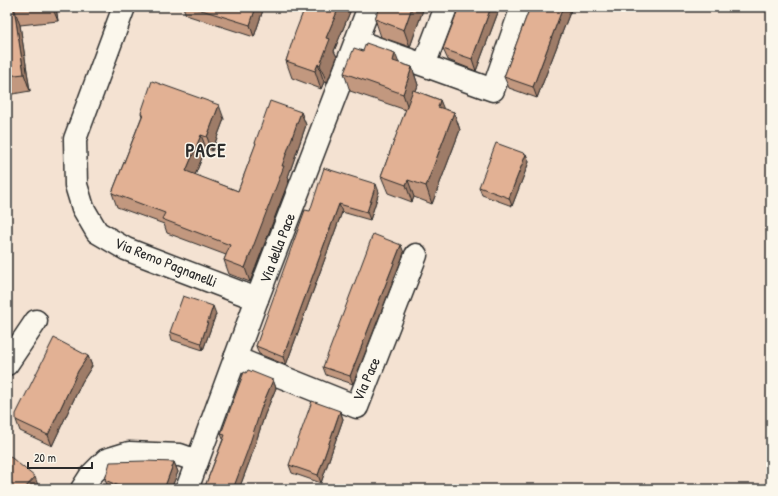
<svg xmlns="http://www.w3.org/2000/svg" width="778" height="496" font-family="'Patrick Hand',sans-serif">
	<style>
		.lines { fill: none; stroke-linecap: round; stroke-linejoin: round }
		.street-casing { stroke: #2b2b2b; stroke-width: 25 }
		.secondary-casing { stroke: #2b2b2b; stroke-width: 25 }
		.street { stroke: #fbf7ec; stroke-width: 22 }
		.secondary { stroke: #fbf7ec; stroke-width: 22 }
		.wall { fill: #c2987f; stroke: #2b2b2b }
		.shaded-wall { fill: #9e7c68; stroke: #2b2b2b }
		.building { fill: #e2b194; stroke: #2b2b2b }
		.labels { text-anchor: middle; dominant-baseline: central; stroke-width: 3; stroke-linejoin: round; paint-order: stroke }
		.street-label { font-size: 15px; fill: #2b2b2b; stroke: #fbf7ec }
		.district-label { font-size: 19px; font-weight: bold; letter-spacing: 1px; fill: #2b2b2b; stroke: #fbf7ec }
	</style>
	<rect width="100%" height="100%" fill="#f4e2d2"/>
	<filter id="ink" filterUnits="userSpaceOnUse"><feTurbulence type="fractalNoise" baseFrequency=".025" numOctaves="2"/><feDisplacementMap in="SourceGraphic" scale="8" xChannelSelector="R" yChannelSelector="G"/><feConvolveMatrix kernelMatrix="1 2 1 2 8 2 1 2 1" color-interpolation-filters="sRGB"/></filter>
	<g filter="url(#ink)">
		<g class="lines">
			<defs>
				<path id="street" d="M124 7 75 139 76 185 83 208 97 232 126 249 257 299
					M368 45 493 90 522 7
					M424 65 446 7
					M235 358 357 407 416 255
					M7 364 36 321
					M82 489 91 475 106 460 129 453 180 455 197 461"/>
				<path id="secondary" d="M187 489 257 299 369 7"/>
			</defs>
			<use href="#street" class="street-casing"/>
			<use href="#secondary" class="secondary-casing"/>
			<use href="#street" class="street"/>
			<use href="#secondary" class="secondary"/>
		</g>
		<path class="wall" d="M7 7H56L58 21 20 25 30 91 7 95Z
			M183 7H264L254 37 186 15Z
			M305 7H352L334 51 337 57 327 83 324 82 321 89 292 78 286 61Z
			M379 7H424L410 47 381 37 375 19Z
			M459 7H500L476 71 448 60 443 49Z
			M530 7H572L537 98 509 88 504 77Z
			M399 63 412 67 418 85 416 91 440 100 443 109 454 112 460 130 432 204 414 197 412 202 388 193 381 176 406 110 350 91 344 73Z
			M301 112 306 125 288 177 289 180 250 282 229 274 224 260 226 255 167 233 164 224 117 207 112 193 142 116 141 113 224 119 212 151 206 148 195 175 238 191 256 144 255 143Z
			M526 154 529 162 512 206 482 195 479 187Z
			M379 192 370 220 342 212 286 365 259 354 256 346 310 211Z
			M404 253 353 384 326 375 323 367Z
			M216 314 203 350 172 340 170 332Z
			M88 356 92 366 82 382 52 446 20 431 16 420Z
			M273 380 276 388 265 414 250 460 239 489H204L223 439 221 434Z
			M340 411 343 419 321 483 292 473 289 465Z
			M174 462 178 472 171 489H109L105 480Z"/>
		<path class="shaded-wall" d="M52 7H56L58 21Z
			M256 7H264L254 37 250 25Z
			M339 7H352L334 51 337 57 327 83 320 65 326 38Z
			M412 7H424L410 47 404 30Z
			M491 7H500L476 71 472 59Z
			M563 7H572L537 98 533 87Z
			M14 8 20 25 30 91 24 74Z
			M395 53 402 71 393 61Z
			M318 64 324 82 321 89 315 71Z
			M412 67 418 85 409 111 403 94Z
			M440 100 447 117 438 107Z
			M219 105 224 119 212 151 207 137Z
			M301 112 306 125 288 177 289 180 250 282 245 268Z
			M454 112 460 130 432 204 426 186Z
			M201 135 206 148 191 185 186 171Z
			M526 154 529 162 512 206 509 198Z
			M408 180 414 197 412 202 406 185Z
			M376 184 379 192 370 220 367 212Z
			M339 204 342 212 286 365 283 357Z
			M401 245 404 253 353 384 350 376Z
			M213 306 216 314 203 350 201 343Z
			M88 356 92 366 82 382 52 446 48 435 78 371Z
			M273 380 276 388 265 414 250 460 239 489H233L262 406Z
			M340 411 343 419 321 483 318 475Z
			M174 462 178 472 171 489H164Z
			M35 477 39 488 38 489H24Z"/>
		<path class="building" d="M7 7H22L14 8 24 74 7 76Z
			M192 7H256L250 25Z
			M305 7H339L326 38 330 39 320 65 318 64 315 71 286 61 295 33Z
			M379 7H412L404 30 375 19Z
			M459 7H491L472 59 443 49Z
			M530 7H563L533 87 504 77Z
			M366 43 395 53 393 61 412 67 403 94 344 73 354 48 363 51Z
			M152 81 219 105 207 137 201 135 186 171 238 191 256 143H255L270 101 301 112 282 166H284L245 268 224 260 230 245 162 219 165 213 112 193 143 114 141 113Z
			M413 90 440 100 438 107 454 112 426 186 408 180 406 185 381 176Z
			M496 143 526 154 509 198 479 187Z
			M324 168 376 184 367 212 339 204 283 357 256 346 305 210 310 211Z
			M373 234 401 245 350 376 323 367Z
			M183 296 213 306 201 343 170 332Z
			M54 338 88 356 78 371 48 435 16 420V414Z
			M248 370 273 380 262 406 247 452 233 489H204L225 435 221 434 235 396 244 372 246 373Z
			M312 401 340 411 318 475 289 465Z
			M7 454 35 477 24 489H7Z
			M145 461 174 462 164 489H123L124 488 105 480 110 462Z"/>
	</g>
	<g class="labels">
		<g class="street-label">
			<text transform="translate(277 248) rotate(-69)">Via della Pace</text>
			<text transform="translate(166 262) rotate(22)">Via Remo Pagnanelli</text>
			<text transform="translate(366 379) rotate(-66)">Via Pace</text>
		</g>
		<g class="district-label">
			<text x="206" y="150">PACE</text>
		</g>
	</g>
	<rect width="778" height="496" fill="none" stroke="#fbf7ec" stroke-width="24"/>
	<rect x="12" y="12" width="754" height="472" fill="none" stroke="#2b2b2b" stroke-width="1.5" filter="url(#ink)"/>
	<path d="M28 462v6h64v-6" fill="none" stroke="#2b2b2b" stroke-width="2"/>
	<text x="34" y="462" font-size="12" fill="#2b2b2b" stroke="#fbf7ec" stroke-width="3" paint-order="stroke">20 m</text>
</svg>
